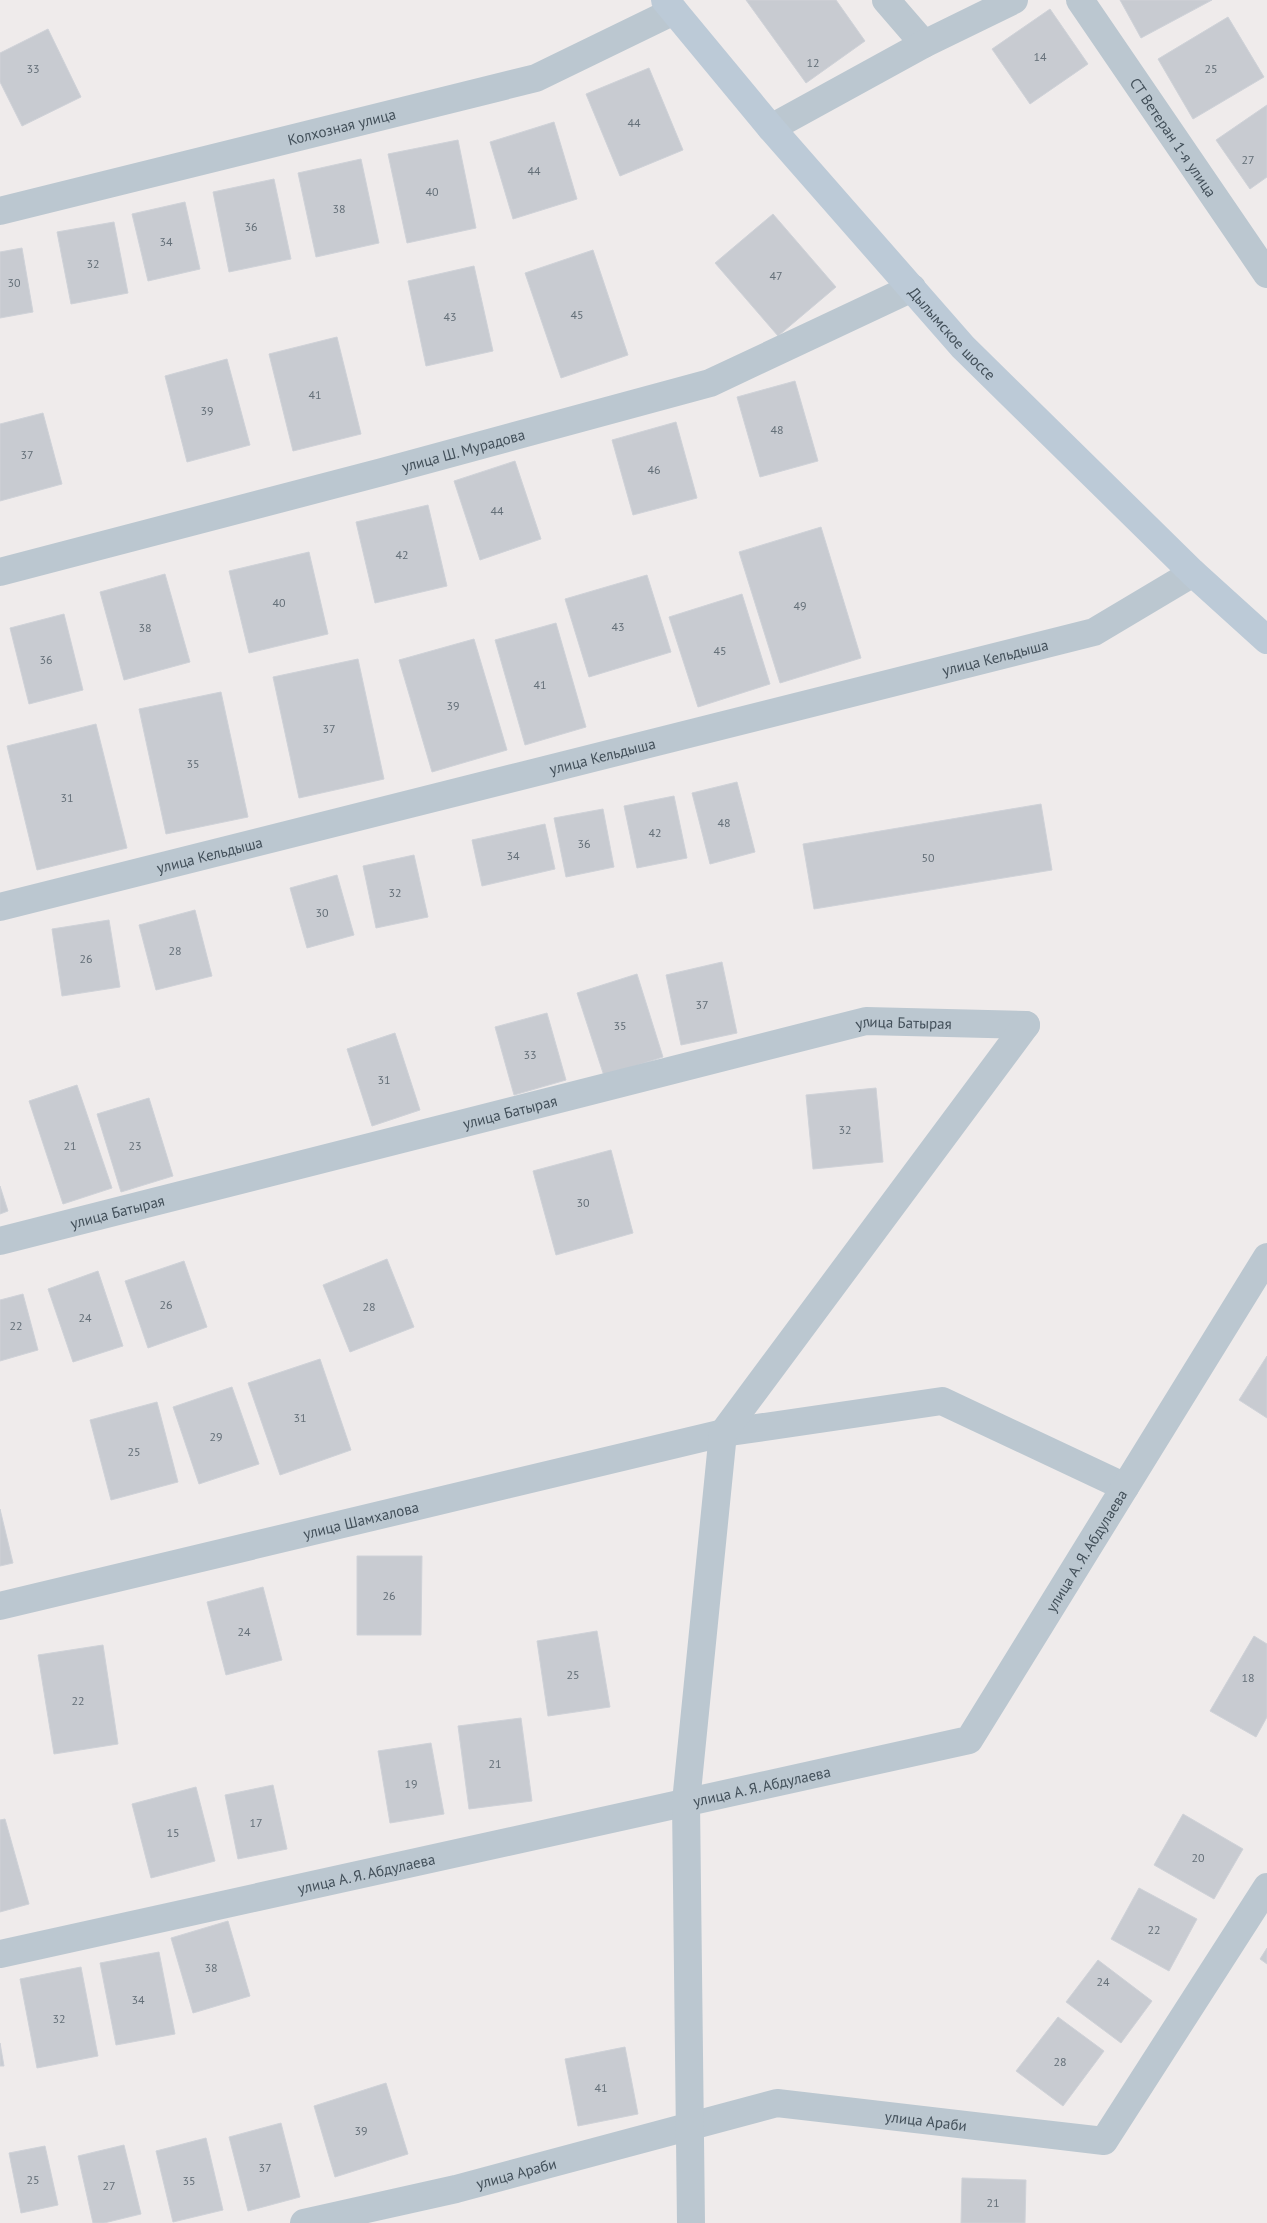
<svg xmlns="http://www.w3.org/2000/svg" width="1267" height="2223" font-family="'PT Sans',sans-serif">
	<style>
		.building { fill: #c8cbd1; stroke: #cfd2d8 }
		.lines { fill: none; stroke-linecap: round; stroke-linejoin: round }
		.street { stroke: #bbc7d0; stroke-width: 28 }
		.secondary { stroke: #bccad7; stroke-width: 28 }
		.labels { text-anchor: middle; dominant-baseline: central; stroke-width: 5; stroke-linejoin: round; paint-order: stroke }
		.number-label { font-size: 12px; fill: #646f78 }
		.street-label { font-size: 15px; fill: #43505a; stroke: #fff }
	</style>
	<rect width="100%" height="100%" fill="#efebeb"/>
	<path class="building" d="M746 0H836L865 41 806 83Z
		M1120 0H1212L1141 38Z
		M1050 9 1088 64 1030 104 992 49Z
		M1228 17 1264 77 1193 119 1158 59Z
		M48 29 81 97 22 126 0 82V53Z
		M649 68 683 150 620 176 586 94Z
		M1267 105V177L1250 189 1216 140Z
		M554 122 577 199 513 219 490 142Z
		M458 140 476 228 407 243 388 154Z
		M361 159 379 243 316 257 298 173Z
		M274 179 291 259 229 272 213 192Z
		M185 202 200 269 148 281 132 214Z
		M773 214 836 287 778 336 715 263Z
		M114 222 128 293 71 304 57 232Z
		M22 248 33 312 0 318V252Z
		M593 250 628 355 561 378 525 273Z
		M474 266 493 351 426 366 408 281Z
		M337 337 361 434 293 451 269 354Z
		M227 359 250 445 187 462 165 376Z
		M795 381 818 461 760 477 737 397Z
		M43 413 62 484 0 501V424Z
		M676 422 697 498 633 515 612 440Z
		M515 461 541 539 480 560 454 481Z
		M428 505 447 586 375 603 356 522Z
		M821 527 861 658 780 683 739 552Z
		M309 552 328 634 249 653 229 571Z
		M165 574 190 662 124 680 100 592Z
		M647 575 671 652 589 677 565 599Z
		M742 594 770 684 698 707 669 617Z
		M64 614 83 690 29 704 10 628Z
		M556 623 586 727 525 745 495 640Z
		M474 639 507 750 432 772 399 660Z
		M358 659 384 779 299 798 273 677Z
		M221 692 248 817 166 834 139 709Z
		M96 724 127 848 37 870 7 746Z
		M737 782 755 852 710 864 692 793Z
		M674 796 687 858 637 868 624 806Z
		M1041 804 1052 870 814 909 803 844Z
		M603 809 614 867 566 877 554 818Z
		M545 824 555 869 482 886 472 840Z
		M414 855 428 917 376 928 363 866Z
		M337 875 354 935 307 948 290 888Z
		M195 910 212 976 156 990 139 925Z
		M109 920 120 987 62 996 52 929Z
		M722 962 737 1033 681 1045 666 975Z
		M637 974 663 1057 604 1076 577 993Z
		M547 1013 566 1080 514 1095 495 1027Z
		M395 1033 420 1110 372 1126 347 1049Z
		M77 1085 112 1188 63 1204 29 1101Z
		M876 1088 883 1162 813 1169 806 1095Z
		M149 1098 173 1176 121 1192 97 1114Z
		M611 1150 633 1233 556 1255 533 1171Z
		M0 1186 8 1211 0 1214Z
		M387 1259 414 1327 350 1352 323 1285Z
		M184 1261 207 1327 148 1348 125 1281Z
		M98 1271 123 1346 73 1362 48 1289Z
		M23 1294 38 1350 0 1361V1300Z
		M1267 1356V1418L1239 1400Z
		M320 1359 351 1450 280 1475 248 1383Z
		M232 1387 259 1464 199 1484 173 1407Z
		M157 1402 178 1482 111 1500 90 1420Z
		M0 1509 13 1563 0 1566Z
		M357 1556H422L421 1635H357Z
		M263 1587 282 1660 226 1675 207 1602Z
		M597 1631 610 1707 548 1716 537 1641Z
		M1254 1636 1267 1644V1717L1256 1737 1210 1711Z
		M103 1645 118 1744 54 1754 38 1655Z
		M521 1718 532 1801 469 1809 458 1726Z
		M431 1743 444 1814 390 1823 378 1751Z
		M273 1785 287 1849 238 1859 225 1795Z
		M196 1787 215 1861 151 1878 132 1804Z
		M1183 1814 1243 1849 1214 1899 1154 1865Z
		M5 1819 29 1904 0 1912V1820Z
		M1139 1888 1197 1919 1169 1971 1111 1939Z
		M228 1921 250 1996 193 2013 171 1938Z
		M1267 1948V1964L1260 1959Z
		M159 1952 175 2034 116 2045 100 1963Z
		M1098 1960 1152 2001 1121 2043 1066 2002Z
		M81 1967 98 2056 37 2068 20 1979Z
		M1058 2017 1104 2051 1063 2106 1016 2071Z
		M0 2043 4 2066H0Z
		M625 2047 638 2114 578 2126 565 2059Z
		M386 2083 408 2154 335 2177 314 2106Z
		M281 2123 300 2197 248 2211 229 2137Z
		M206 2138 223 2210 173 2222 156 2151Z
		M124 2145 141 2214 104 2223H93L78 2156Z
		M45 2146 58 2205 21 2213 9 2153Z
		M962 2178 1026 2180 1025 2223H961Z"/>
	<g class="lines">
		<g class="street">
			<path d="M886 0 924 44"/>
			<path id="s1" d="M1080 0 1267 274"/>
			<path d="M771 128 924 44 1014 0"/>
			<path id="s2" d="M0 211 536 78 674 11"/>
			<path id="s3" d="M0 572 382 472 710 383 912 288"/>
			<path id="s4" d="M0 907 1094 632 1193 573"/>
			<path id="s5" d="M0 1241 866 1021 1026 1025"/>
			<path id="s6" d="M0 1606 723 1433 942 1401 1125 1487"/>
			<path id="s7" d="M0 1954 969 1740 1267 1257"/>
			<path id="s8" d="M304 2223 456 2189 777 2103 1104 2141 1267 1887"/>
			<path d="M691 2223 686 1802 723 1433 1026 1025"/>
		</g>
		<path class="secondary" id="s9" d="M665 0 771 128 963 347 1193 573 1267 640"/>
	</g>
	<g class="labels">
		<g class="number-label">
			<text x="1040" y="56">14</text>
			<text x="813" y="62">12</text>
			<text x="33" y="68">33</text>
			<text x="1211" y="68">25</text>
			<text x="634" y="122">44</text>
			<text x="1248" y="159">27</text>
			<text x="534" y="170">44</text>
			<text x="432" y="191">40</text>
			<text x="339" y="208">38</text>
			<text x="251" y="226">36</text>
			<text x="166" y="241">34</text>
			<text x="93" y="263">32</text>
			<text x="776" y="275">47</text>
			<text x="14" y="282">30</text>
			<text x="577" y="314">45</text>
			<text x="450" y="316">43</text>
			<text x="315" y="394">41</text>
			<text x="207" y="410">39</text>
			<text x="777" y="429">48</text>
			<text x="27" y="454">37</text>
			<text x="654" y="469">46</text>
			<text x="497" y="510">44</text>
			<text x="402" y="554">42</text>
			<text x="279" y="602">40</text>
			<text x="800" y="605">49</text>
			<text x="618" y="626">43</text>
			<text x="145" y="627">38</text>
			<text x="720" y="650">45</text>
			<text x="46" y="659">36</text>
			<text x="540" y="684">41</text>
			<text x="453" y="705">39</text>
			<text x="329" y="728">37</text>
			<text x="193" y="763">35</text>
			<text x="67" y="797">31</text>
			<text x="724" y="822">48</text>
			<text x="655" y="832">42</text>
			<text x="584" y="843">36</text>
			<text x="513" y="855">34</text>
			<text x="928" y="857">50</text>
			<text x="395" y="892">32</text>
			<text x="322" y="912">30</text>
			<text x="175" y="950">28</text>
			<text x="86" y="958">26</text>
			<text x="702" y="1004">37</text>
			<text x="620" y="1025">35</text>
			<text x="530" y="1054">33</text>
			<text x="384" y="1079">31</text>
			<text x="845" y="1129">32</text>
			<text x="70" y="1145">21</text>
			<text x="135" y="1145">23</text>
			<text x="583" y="1202">30</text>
			<text x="166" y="1304">26</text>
			<text x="369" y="1306">28</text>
			<text x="85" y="1317">24</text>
			<text x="16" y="1325">22</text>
			<text x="300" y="1417">31</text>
			<text x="216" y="1436">29</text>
			<text x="134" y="1451">25</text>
			<text x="389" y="1595">26</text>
			<text x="244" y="1631">24</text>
			<text x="573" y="1674">25</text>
			<text x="1248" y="1677">18</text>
			<text x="78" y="1700">22</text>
			<text x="495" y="1763">21</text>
			<text x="411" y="1783">19</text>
			<text x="256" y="1822">17</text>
			<text x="173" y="1832">15</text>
			<text x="1198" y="1857">20</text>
			<text x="1154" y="1929">22</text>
			<text x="211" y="1967">38</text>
			<text x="1103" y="1981">24</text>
			<text x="138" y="1999">34</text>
			<text x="59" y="2018">32</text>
			<text x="1060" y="2061">28</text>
			<text x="601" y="2087">41</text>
			<text x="361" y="2130">39</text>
			<text x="265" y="2167">37</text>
			<text x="33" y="2179">25</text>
			<text x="189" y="2180">35</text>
			<text x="109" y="2185">27</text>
			<text x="993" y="2202">21</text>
		</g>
		<g class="street-label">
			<text stroke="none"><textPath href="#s2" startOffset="352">Колхозная улица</textPath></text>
			<text stroke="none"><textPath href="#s1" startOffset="166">СТ Ветеран 1-я улица</textPath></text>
			<text stroke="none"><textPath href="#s9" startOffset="440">Дылымское шоссе</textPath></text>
			<text stroke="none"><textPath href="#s3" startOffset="479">улица Ш. Мурадова</textPath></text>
			<text stroke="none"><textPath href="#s4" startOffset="1026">улица Кельдыша</textPath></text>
			<text stroke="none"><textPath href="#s4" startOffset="621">улица Кельдыша</textPath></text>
			<text stroke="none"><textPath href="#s4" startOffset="216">улица Кельдыша</textPath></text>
			<text stroke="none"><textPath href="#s5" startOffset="931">улица Батырая</textPath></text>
			<text stroke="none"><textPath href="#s5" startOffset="526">улица Батырая</textPath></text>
			<text stroke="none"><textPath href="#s5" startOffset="121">улица Батырая</textPath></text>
			<text stroke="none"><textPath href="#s6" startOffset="371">улица Шамхалова</textPath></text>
			<text stroke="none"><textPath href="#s7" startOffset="1215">улица А. Я. Абдулаева</textPath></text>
			<text stroke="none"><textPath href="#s7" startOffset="780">улица А. Я. Абдулаева</textPath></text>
			<text stroke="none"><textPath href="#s7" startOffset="375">улица А. Я. Абдулаева</textPath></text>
			<text stroke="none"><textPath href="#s8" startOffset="638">улица Араби</textPath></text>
			<text stroke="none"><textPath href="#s8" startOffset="218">улица Араби</textPath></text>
		</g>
	</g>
</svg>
